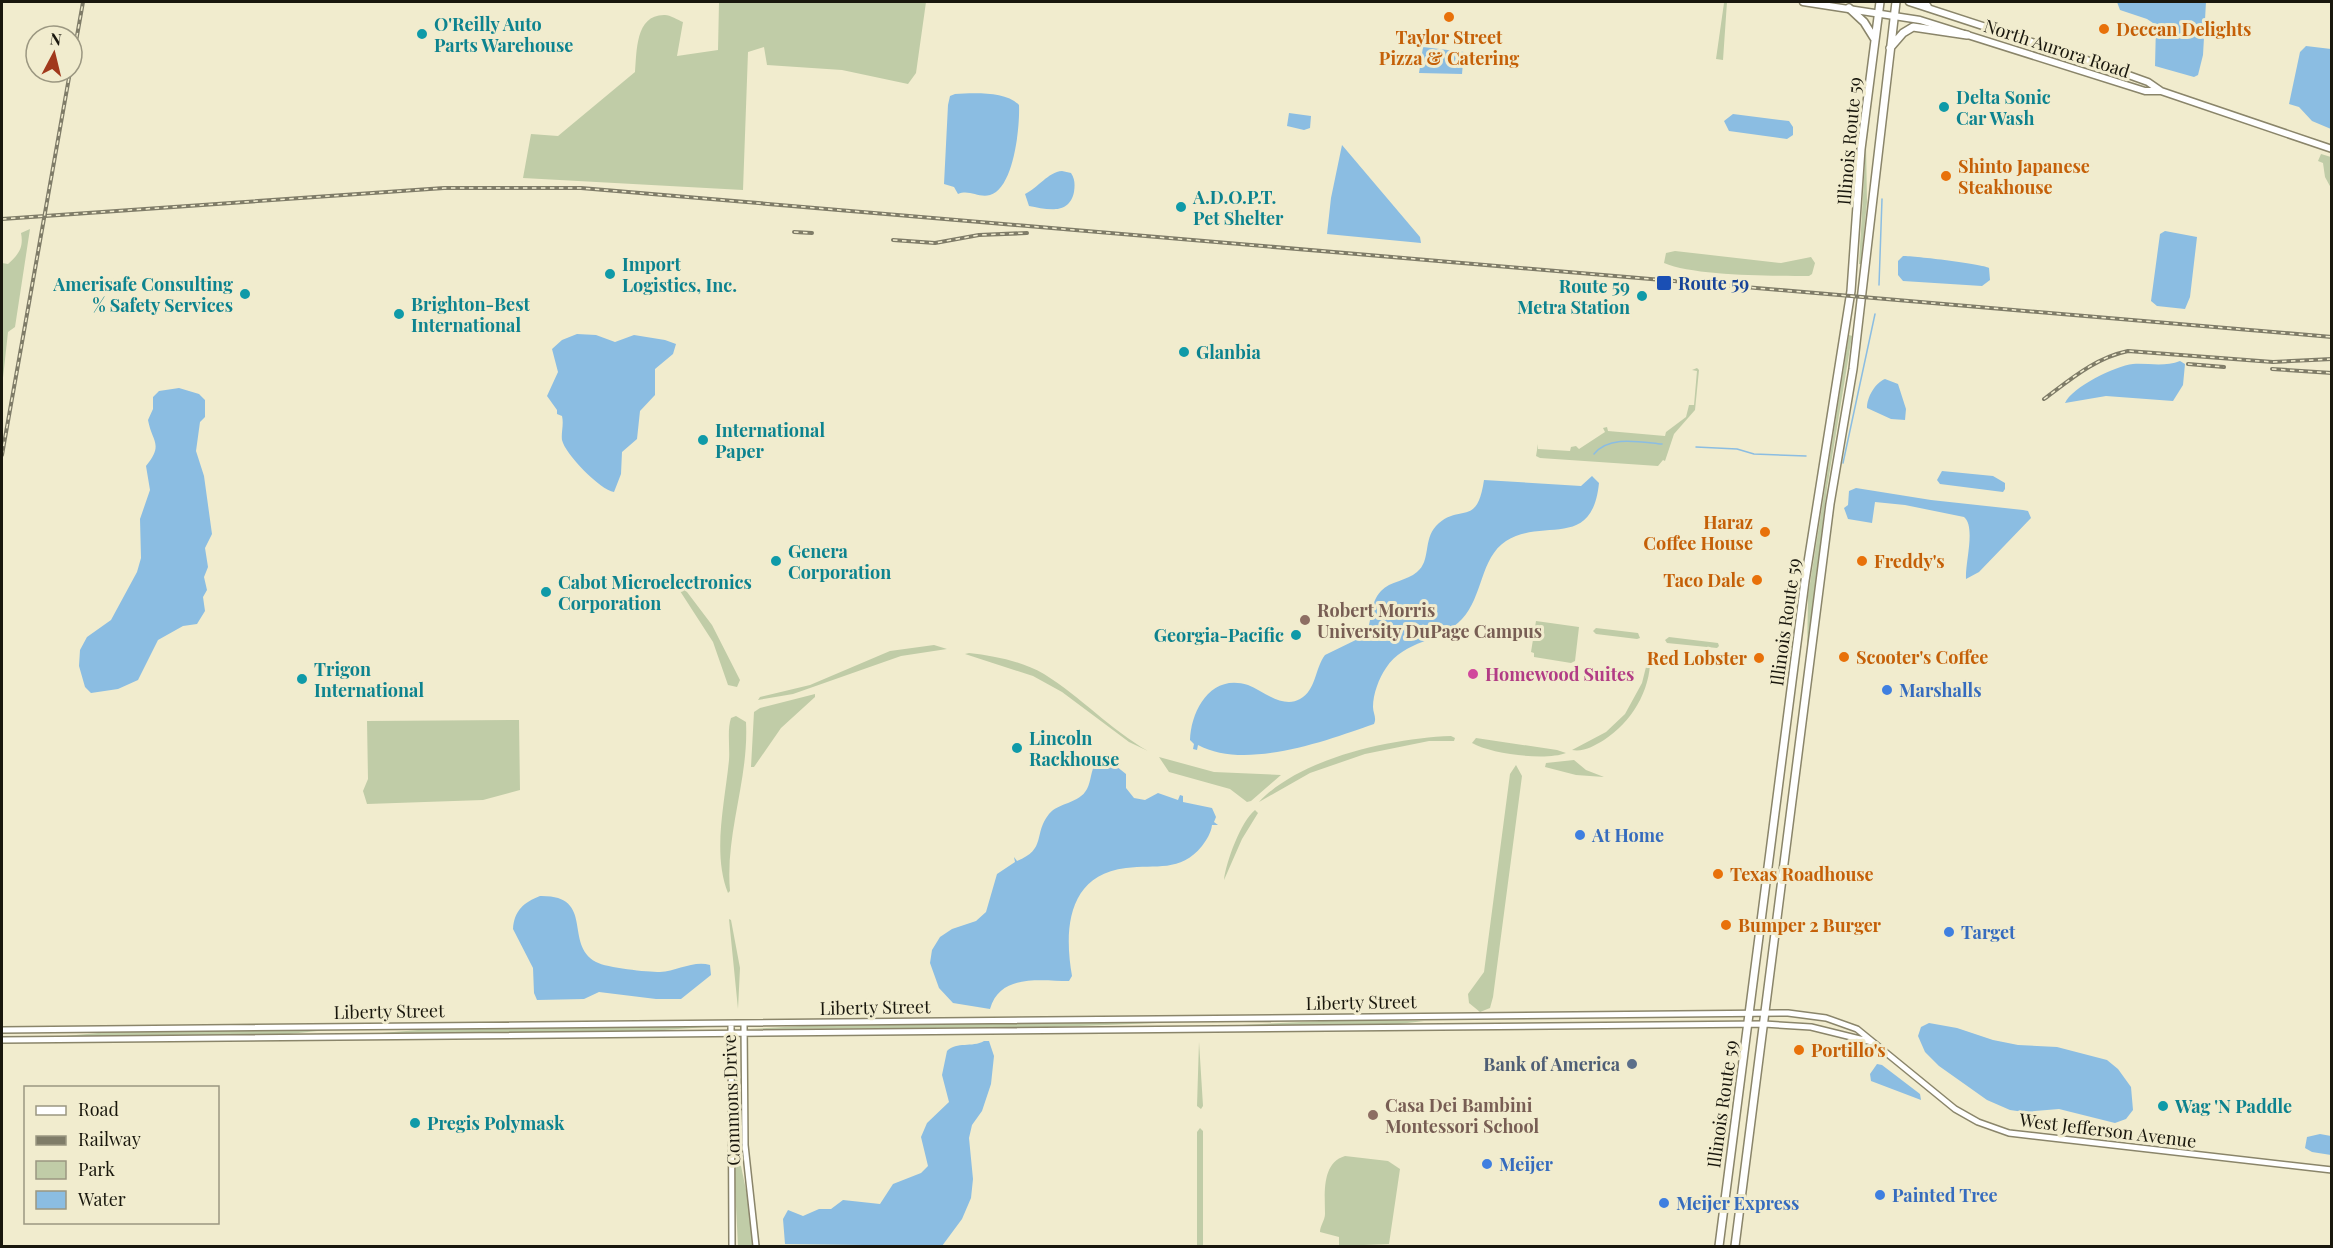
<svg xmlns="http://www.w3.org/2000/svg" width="2333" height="1248" font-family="'Playfair Display',serif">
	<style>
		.green { fill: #c0cca7 }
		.water { fill: #8bbde2 }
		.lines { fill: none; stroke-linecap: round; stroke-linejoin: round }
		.stream { stroke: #8bbde2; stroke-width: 1.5 }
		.tertiary-casing { stroke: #8a856a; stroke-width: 8 }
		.secondary-casing { stroke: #8a856a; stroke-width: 9 }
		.primary-casing { stroke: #8a856a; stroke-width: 10 }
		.tertiary { stroke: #fff; stroke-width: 5 }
		.secondary { stroke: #fff; stroke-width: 6 }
		.primary { stroke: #fff; stroke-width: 7 }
		.rail-casing { stroke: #7f7c68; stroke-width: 4 }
		.rail { stroke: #f1ecce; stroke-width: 1.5; stroke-dasharray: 4.5; stroke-linecap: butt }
		.food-dot { fill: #e8710a; stroke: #f1ecce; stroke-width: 2 }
		.culture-dot { fill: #0f9aa8; stroke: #f1ecce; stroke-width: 2 }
		.transit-dot { fill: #1a4fb4; stroke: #f1ecce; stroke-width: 2 }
		.education-dot { fill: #8d6e63; stroke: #f1ecce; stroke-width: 2 }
		.hotel-dot { fill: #d1479c; stroke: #f1ecce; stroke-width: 2 }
		.shop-dot { fill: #3f7fe0; stroke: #f1ecce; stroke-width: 2 }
		.service-dot { fill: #5c6f8a; stroke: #f1ecce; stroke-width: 2 }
		.labels { text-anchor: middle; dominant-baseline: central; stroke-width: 6; stroke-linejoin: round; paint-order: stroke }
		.culture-label { font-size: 18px; font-weight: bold; fill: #0d838f; stroke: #f1ecce; text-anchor: start }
		.food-label { font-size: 18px; font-weight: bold; fill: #c56008; stroke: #f1ecce; text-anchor: start }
		.street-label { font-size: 18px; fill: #19170d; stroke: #f1ecce }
		.transit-label { font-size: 18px; font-weight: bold; fill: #164399; stroke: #f1ecce; text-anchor: start }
		.education-label { font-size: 18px; font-weight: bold; fill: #785e54; stroke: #f1ecce; text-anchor: start }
		.hotel-label { font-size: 18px; font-weight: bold; fill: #b23c85; stroke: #f1ecce; text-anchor: start }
		.shop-label { font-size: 18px; font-weight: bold; fill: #366cbe; stroke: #f1ecce; text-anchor: start }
		.service-label { font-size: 18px; font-weight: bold; fill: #4e5e75; stroke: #f1ecce; text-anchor: end }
	</style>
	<rect width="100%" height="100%" fill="#f1ecce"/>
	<path class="green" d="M719 2H926L916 73 908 84 842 70 767 65 764 47 748 52 743 190 523 178 531 134 558 136 635 72C637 52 635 14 665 15 670 15 678 20 683 22L677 56 718 50Z
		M1727 2 1723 60 1716 59 1724 3Z
		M1866 144 1867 202 1861 264H1859Z
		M2321 154 2331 157V188L2325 177 2323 163 2318 161Z
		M30 229 15 327 8 332 2 387V263L8 264C18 255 24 248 21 233Z
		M1675 251 1781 263 1811 257 1815 263 1812 274 1809 276C1774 276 1694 276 1664 263L1666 253Z
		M1849 335 1852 336 1827 488 1807 658 1808 596Z
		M1697 368 1699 370 1695 410 1674 434 1665 461 1663 460 1658 466 1540 458 1536 456 1538 444V449L1570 451 1571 447 1576 446 1579 449 1605 432 1603 428 1607 427 1608 431 1665 436 1666 432 1686 417 1689 405H1694L1697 371 1692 370Z
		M684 588 712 625 740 680 737 687 728 685 713 642 680 591 681 588Z
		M1536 621 1579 627 1575 661 1571 663 1534 657V653L1531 652Z
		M1596 628 1638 633 1640 638 1637 639 1596 634 1593 631Z
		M1669 637 1718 643 1719 646 1717 648 1667 643 1665 640Z
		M934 645 947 649 901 656 793 694 758 700 760 697 810 685 890 651Z
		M1650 651C1653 687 1633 721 1604 740 1594 746 1584 752 1572 750L1606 732 1625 714 1642 683Z
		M969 653C995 656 1021 661 1044 674 1081 697 1111 730 1148 751L1129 742 1062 692 1033 676 965 654Z
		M815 694V697L781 728 754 767H751L754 712 760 708Z
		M736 716 746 722C749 780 725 833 730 891L728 893C712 853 725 802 729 760 730 747 727 730 731 718Z
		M519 720 520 790 483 800 367 804 363 791 368 779 367 721Z
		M1451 736 1455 738 1454 741H1429L1365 754 1310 773 1259 802C1300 758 1392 738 1451 736Z
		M1476 738 1557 750 1566 753C1546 761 1491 754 1472 743Z
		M1159 757 1214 772 1281 775 1251 801 1247 802 1230 789 1169 772Z
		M1574 760 1586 770 1604 777 1576 775 1545 767 1546 763Z
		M1516 765 1522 776 1493 997 1490 1008 1480 1012 1469 1003 1468 994 1484 972 1510 774Z
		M1255 810 1258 813 1242 839 1224 880C1226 862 1241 821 1255 810Z
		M729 919 731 920 740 968 738 1009Z
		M1343 1020 1424 1021 1399 1024 1222 1026Z
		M1182 1022 1055 1027 750 1029 820 1025Z
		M720 1026 650 1031 370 1034 430 1029Z
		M337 1029 279 1035 65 1036 120 1031Z
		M1199 1042 1203 1106 1201 1109 1197 1106Z
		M735 1047 740 1110 739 1137 734 1087Z
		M1200 1128 1203 1131V1246H1197V1132Z
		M1345 1156 1388 1161 1400 1169 1389 1244 1339 1246V1237L1320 1232C1320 1226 1325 1220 1325 1214 1325 1195 1321 1163 1345 1156Z
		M737 1164 741 1166 750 1209 753 1246H738L734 1167Z"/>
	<path class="water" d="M2117 2H2206L2203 55 2198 75 2194 77 2155 66 2156 25 2147 19 2120 10Z
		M2306 46 2331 49V129L2312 121 2299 107 2289 104 2300 52Z
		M1423 47 1464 52 1462 74 1419 73Z
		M955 94C973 93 1006 91 1019 105 1020 127 1014 188 990 195 978 198 969 189 958 194L954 187 944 184 948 105 950 96Z
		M1289 113 1311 116 1310 128 1304 130 1287 126Z
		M1733 114 1789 121 1793 127V135L1787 139 1729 131 1724 121Z
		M1342 145 1420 237 1421 243 1327 234 1331 198Z
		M1062 171 1071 173C1075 179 1075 185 1074 192 1069 216 1046 209 1029 206L1025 194C1038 188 1048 172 1062 171Z
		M2165 231 2197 237 2190 297 2185 309 2157 306 2151 301 2160 234Z
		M1903 256C1915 256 1983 264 1989 268L1990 280 1982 286 1903 281 1898 275V261Z
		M577 334 596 335 615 342 634 335 665 340 676 344 673 354 655 369V395L640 411 637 439 622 452 621 474 614 492C600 490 565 454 562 440 561 433 564 424 562 416L557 414V410L547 396 558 372 552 349 562 340Z
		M2180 361 2185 364 2183 385 2173 401 2106 396 2065 403C2072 387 2115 366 2133 364 2148 363 2165 367 2180 361Z
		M1885 379 1898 384 1906 409 1905 420 1891 419 1867 408C1867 397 1875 383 1885 379Z
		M179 388 199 394 205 400V417L200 422 196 451 204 476 212 534 205 548 208 567 204 577 207 590 203 597 205 611 197 624 183 626 158 640 138 680 118 689 91 693 85 687 79 666 80 650 87 637 111 620 137 572 141 558 140 519 150 490 146 466C164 444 152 442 148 420L153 409V397L159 391Z
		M1942 471 1993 476 2005 483V489L2003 492 1940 484 1937 480Z
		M1592 476 1599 483C1592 551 1544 517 1506 541 1480 558 1483 597 1462 619 1441 642 1404 640 1386 668 1379 678 1373 694 1373 707 1373 713 1377 718 1374 724 1328 740 1246 771 1198 745L1197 750 1193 749 1194 744 1190 740C1191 710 1211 673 1248 685 1263 691 1283 709 1300 699 1316 691 1315 668 1325 655L1366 635C1372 621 1370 602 1381 591 1390 581 1407 581 1417 572 1431 561 1423 540 1436 526 1459 502 1477 529 1484 480L1581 486Z
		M1856 488 1931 500 2023 510 2028 511 2031 518 1979 572 1966 579C1965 562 1976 527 1964 517L1905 505 1875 502 1872 523 1848 519 1844 508 1848 505 1849 491Z
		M1100 757 1106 758 1126 774V788L1134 798 1145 800 1158 793 1178 800 1180 795 1183 796V802L1212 808 1216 817 1214 822 1218 825H1212C1211 833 1207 839 1202 846 1180 873 1156 864 1126 868 1067 875 1064 930 1072 976L1069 981C1041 981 1000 973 990 1009L953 1003 939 988 930 963 932 950 940 937 952 929 976 921 986 912 997 874 1015 862 1014 857 1017 861C1047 849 1033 834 1049 814 1059 802 1079 804 1087 789 1092 780 1090 767 1100 757Z
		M540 896C596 895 563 944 596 962 607 968 647 972 660 972 677 971 694 960 710 965L711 975 681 999H656L599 992 584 999 537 1000 534 993 533 968 513 929C514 911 524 902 540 896Z
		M1929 1023 1957 1028 1993 1040 2018 1045 2057 1047 2107 1060 2118 1069 2131 1087 2133 1110 2126 1119 2115 1123 2059 1109 2024 1112 2010 1110 1987 1100 1939 1066 1925 1052 1918 1036 1921 1027Z
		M984 1041H989L994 1056 991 1084 982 1111 972 1125 969 1138 973 1179 971 1198 962 1219 942 1246 785 1244 783 1219 788 1210 803 1216 819 1209H831L843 1200 880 1204 893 1184 921 1173 928 1166 921 1137 927 1123 949 1102 942 1075 947 1051C957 1041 972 1048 984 1041Z
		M1877 1064 1882 1065 1920 1094 1921 1100 1871 1081 1870 1074Z
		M2320 1134 2331 1136V1155L2312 1152 2305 1148 2307 1137Z"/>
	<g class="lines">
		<path class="stream" d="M1879 285 1882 199
			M1696 447 1737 449 1754 454 1806 456
			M1594 454C1609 435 1640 442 1662 444
			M1843 463 1875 314"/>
		<defs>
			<path id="tertiary" d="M744 1023 745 1145 756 1246
				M731 1024 732 1246
				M2 1030 1788 1013 1826 1018 1857 1029 1955 1109 1978 1122 2009 1133 2332 1170
				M2 1040 1764 1024 1811 1027 1872 1042"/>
			<path id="secondary" d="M1803 2 1920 20 2145 91H2161
				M1909 2 2084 59 2148 82 2161 91 2332 149"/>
			<path id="primary" d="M1923 2 1927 6
				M1849 8 1864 22 1874 38
				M1890 48 1903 33 1913 27 1967 35
				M1719 1246 1805 581 1851 291 1861 149 1880 2
				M1735 1246 1830 504 1853 369 1896 2"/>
		</defs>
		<use href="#tertiary" class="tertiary-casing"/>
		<use href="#secondary" class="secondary-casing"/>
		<use href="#primary" class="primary-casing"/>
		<use href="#tertiary" class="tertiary"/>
		<use href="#secondary" class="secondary"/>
		<use href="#primary" class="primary"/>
		<defs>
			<path id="rail" d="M72 64 83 2
				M2 219 444 188H581L2332 337
				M794 232 812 233
				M893 240 935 243 979 235 1027 233
				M2188 364 2224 367
				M2272 369 2332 373
				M2044 399C2071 379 2095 358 2128 351L2273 362 2332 359
				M2 455 70 72"/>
		</defs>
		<use href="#rail" class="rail-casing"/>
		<use href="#rail" class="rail"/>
	</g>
	<g class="food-dot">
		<circle cx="1449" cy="17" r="6"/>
		<circle cx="2104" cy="29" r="6"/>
		<circle cx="1946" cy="176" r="6"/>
		<circle cx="1765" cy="532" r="6"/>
		<circle cx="1862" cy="561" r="6"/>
		<circle cx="1757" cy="580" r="6"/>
		<circle cx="1844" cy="657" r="6"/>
		<circle cx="1759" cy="658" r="6"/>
		<circle cx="1718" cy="874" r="6"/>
		<circle cx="1726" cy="925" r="6"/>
		<circle cx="1799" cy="1050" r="6"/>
	</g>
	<g class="culture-dot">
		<circle cx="422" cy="34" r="6"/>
		<circle cx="1944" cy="107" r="6"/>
		<circle cx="1181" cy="207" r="6"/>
		<circle cx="610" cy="274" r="6"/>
		<circle cx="245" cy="294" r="6"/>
		<circle cx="1642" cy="296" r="6"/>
		<circle cx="399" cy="314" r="6"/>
		<circle cx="1184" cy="352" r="6"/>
		<circle cx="703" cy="440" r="6"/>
		<circle cx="776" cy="561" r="6"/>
		<circle cx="546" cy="592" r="6"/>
		<circle cx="1296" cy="635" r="6"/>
		<circle cx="302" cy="679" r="6"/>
		<circle cx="1017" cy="748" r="6"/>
		<circle cx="2163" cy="1106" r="6"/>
		<circle cx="415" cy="1123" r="6"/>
	</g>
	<rect class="transit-dot" x="1656" y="275" width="16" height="16" rx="3"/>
	<g class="education-dot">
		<circle cx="1305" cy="620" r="6"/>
		<circle cx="1373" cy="1115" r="6"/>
	</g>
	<circle class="hotel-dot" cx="1473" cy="674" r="6"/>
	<g class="shop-dot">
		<circle cx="1887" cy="690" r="6"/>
		<circle cx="1580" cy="835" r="6"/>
		<circle cx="1949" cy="932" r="6"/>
		<circle cx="1487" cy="1164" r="6"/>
		<circle cx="1880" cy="1195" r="6"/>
		<circle cx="1664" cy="1203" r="6"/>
	</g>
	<circle class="service-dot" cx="1632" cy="1064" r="6"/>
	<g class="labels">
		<g class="culture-label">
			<text x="434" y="24">O'Reilly Auto<tspan x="434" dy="21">Parts Warehouse</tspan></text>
			<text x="1956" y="97">Delta Sonic<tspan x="1956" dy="21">Car Wash</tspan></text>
			<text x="1193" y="197">A.D.O.P.T.<tspan x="1193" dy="21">Pet Shelter</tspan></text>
			<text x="622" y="264">Import<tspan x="622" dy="21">Logistics, Inc.</tspan></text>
			<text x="233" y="284" text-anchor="end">Amerisafe Consulting<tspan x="233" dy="21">% Safety Services</tspan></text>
			<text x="1630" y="286" text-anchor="end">Route 59<tspan x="1630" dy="21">Metra Station</tspan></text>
			<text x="411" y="304">Brighton-Best<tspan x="411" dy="21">International</tspan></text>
			<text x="1196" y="352">Glanbia</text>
			<text x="715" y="430">International<tspan x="715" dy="21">Paper</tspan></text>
			<text x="788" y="551">Genera<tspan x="788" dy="21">Corporation</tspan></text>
			<text x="558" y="582">Cabot Microelectronics<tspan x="558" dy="21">Corporation</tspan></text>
			<text x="1284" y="635" text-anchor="end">Georgia-Pacific</text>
			<text x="314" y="669">Trigon<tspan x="314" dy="21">International</tspan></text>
			<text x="1029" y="738">Lincoln<tspan x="1029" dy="21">Rackhouse</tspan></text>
			<text x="2175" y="1106">Wag 'N Paddle</text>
			<text x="427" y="1123">Pregis Polymask</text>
		</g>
		<g class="food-label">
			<text x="2116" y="29">Deccan Delights</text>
			<text x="1449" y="37" text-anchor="middle">Taylor Street<tspan x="1449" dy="21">Pizza &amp; Catering</tspan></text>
			<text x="1958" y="166">Shinto Japanese<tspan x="1958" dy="21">Steakhouse</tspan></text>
			<text x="1753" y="522" text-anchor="end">Haraz<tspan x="1753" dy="21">Coffee House</tspan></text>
			<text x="1874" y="561">Freddy's</text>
			<text x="1745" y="580" text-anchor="end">Taco Dale</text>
			<text x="1856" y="657">Scooter's Coffee</text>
			<text x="1747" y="658" text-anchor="end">Red Lobster</text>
			<text x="1730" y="874">Texas Roadhouse</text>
			<text x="1738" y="925">Bumper 2 Burger</text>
			<text x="1811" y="1050">Portillo's</text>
		</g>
		<g class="street-label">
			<text transform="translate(2057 48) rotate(18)">North Aurora Road</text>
			<text transform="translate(1849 141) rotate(-85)">Illinois Route 59</text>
			<text transform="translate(1785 622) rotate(-82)">Illinois Route 59</text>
			<text transform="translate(1361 1002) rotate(-1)">Liberty Street</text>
			<text transform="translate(875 1007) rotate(-1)">Liberty Street</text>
			<text transform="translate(389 1011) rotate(-1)">Liberty Street</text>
			<text transform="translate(731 1100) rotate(-92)">Commons Drive</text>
			<text transform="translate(1722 1104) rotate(-82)">Illinois Route 59</text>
			<text transform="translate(2108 1130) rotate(7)">West Jefferson Avenue</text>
		</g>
		<g class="transit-label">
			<text x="1678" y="283">Route 59</text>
		</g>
		<g class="education-label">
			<text x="1317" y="610">Robert Morris<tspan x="1317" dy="21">University DuPage Campus</tspan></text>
			<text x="1385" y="1105">Casa Dei Bambini<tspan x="1385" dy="21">Montessori School</tspan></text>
		</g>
		<g class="hotel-label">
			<text x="1485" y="674">Homewood Suites</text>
		</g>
		<g class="shop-label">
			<text x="1899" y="690">Marshalls</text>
			<text x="1592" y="835">At Home</text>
			<text x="1961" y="932">Target</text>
			<text x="1499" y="1164">Meijer</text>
			<text x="1892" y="1195">Painted Tree</text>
			<text x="1676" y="1203">Meijer Express</text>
		</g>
		<g class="service-label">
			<text x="1620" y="1064">Bank of America</text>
		</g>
	</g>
	<rect width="2333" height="1248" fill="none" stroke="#19170d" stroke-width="6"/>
	<rect x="24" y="1086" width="195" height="138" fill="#f1ecce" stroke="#9b9781" stroke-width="1.5"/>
	<rect x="36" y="1106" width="30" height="9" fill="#ffffff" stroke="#9b9781" stroke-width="1.5"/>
	<text x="78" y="1116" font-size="18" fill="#19170d">Road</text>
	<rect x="36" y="1136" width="30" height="9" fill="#7f7c68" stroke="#9b9781" stroke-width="1.5"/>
	<text x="78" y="1146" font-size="18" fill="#19170d">Railway</text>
	<rect x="36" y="1161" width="30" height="18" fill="#c0cca7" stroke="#9b9781" stroke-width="1.5"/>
	<text x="78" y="1176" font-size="18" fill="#19170d">Park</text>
	<rect x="36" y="1191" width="30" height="18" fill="#8bbde2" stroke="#9b9781" stroke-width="1.5"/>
	<text x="78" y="1206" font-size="18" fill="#19170d">Water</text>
	<g transform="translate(54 54) rotate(7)"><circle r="28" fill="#f1ecce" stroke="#9b9781" stroke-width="1.5"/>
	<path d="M0-4.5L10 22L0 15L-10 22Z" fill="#a1391c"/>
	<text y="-9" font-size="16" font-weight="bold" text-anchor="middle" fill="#19170d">N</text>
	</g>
</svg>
